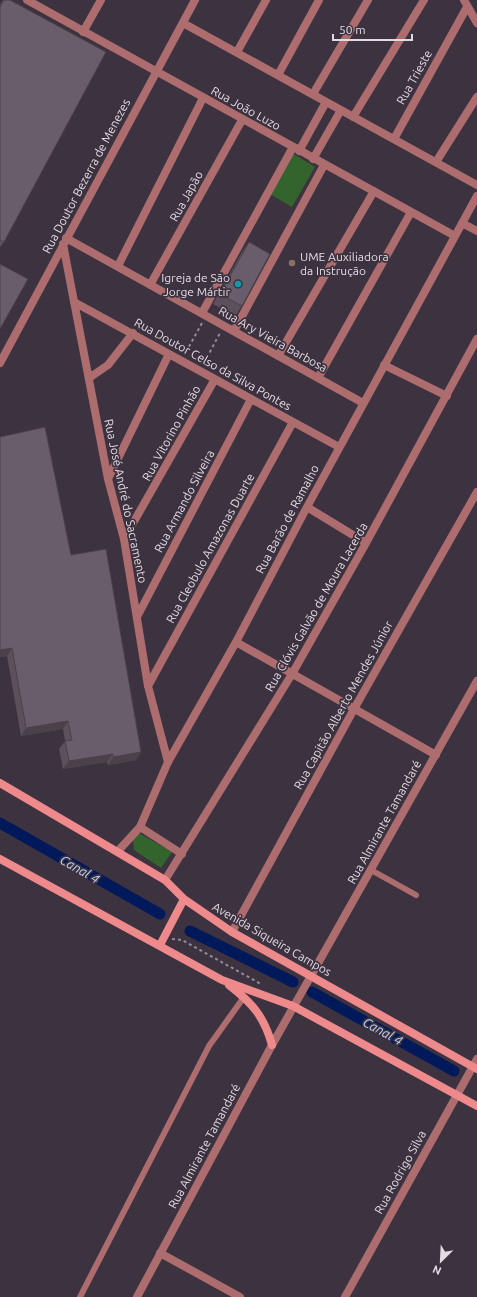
<svg xmlns="http://www.w3.org/2000/svg" width="477" height="1297" font-family="Ubuntu,sans-serif">
	<style>
		.green { fill: #34642e }
		.lines { fill: none; stroke-linecap: round; stroke-linejoin: round }
		.canal { stroke: #00195a; stroke-width: 11 }
		.path { stroke: #958c97; stroke-width: 2; stroke-dasharray: 3 3; stroke-linecap: butt }
		.service { stroke: #ad6d6e; stroke-width: 6 }
		.minor { stroke: #ad6d6e; stroke-width: 8 }
		.tertiary { stroke: #ad6d6e; stroke-width: 8 }
		.secondary { stroke: #ef8a8c; stroke-width: 8 }
		.wall { fill: #5b505c }
		.shaded-wall { fill: #4a414b }
		.building { fill: #6a5d6b; stroke: #4a414b }
		.education-dot { fill: #8d6e63; stroke: #3d323f; stroke-width: 1.5 }
		.culture-dot { fill: #0f9aa8; stroke: #3d323f; stroke-width: 1.5 }
		.labels { text-anchor: middle; dominant-baseline: central; stroke-width: 3.5; stroke-linejoin: round; paint-order: stroke }
		.street-label { font-size: 12px; fill: #e3dbe4; stroke: #3d323f }
		.poi-label { font-size: 12px; fill: #e3dbe4; stroke: #3d323f; text-anchor: start }
		.water-label { font-size: 13px; font-style: italic; fill: #bed5fc; stroke: #3d323f }
	</style>
	<rect width="100%" height="100%" fill="#3d323f"/>
	<path class="green" d="M292 153 315 167 292 207 270 194Z
		M139 833 172 852 161 868 134 850 133 839Z"/>
	<g class="lines">
		<path class="canal" d="M0 823 160 914
			M190 931 293 982
			M312 992 454 1071"/>
		<path class="path" d="M186 352 202 323
			M204 363 220 333
			M172 939 182 940 261 984"/>
		<path class="service" d="M371 870 416 895
			M80 1297 209 1046 244 997"/>
		<path class="minor" d="M27 0 455 236
			M464 0 477 23
			M183 23 477 185
			M83 32 101 0
			M237 52 266 0
			M278 75 319 0
			M313 94 368 0
			M353 117 424 0
			M394 139 467 7
			M299 151 326 102
			M313 159 341 110
			M436 162 477 97
			M462 223 477 231
			M66 238 363 403
			M63 244 108 479 124 539 148 686 168 762
			M118 266 203 98
			M150 285 242 120
			M74 302 339 447
			M202 313 293 147
			M234 331 324 165
			M278 356 374 191
			M0 363 195 0
			M384 365 447 396
			M89 378 108 365 133 333
			M318 378 411 212
			M108 479 169 354
			M307 507 366 543
			M124 539 215 379
			M138 615 251 399
			M236 642 436 755
			M148 686 293 422
			M140 827 182 854
			M118 851 140 827 168 762 236 642 307 507 477 196
			M165 880 292 674 366 543 477 339
			M232 932 354 709 477 492
			M160 1253 240 1297
			M345 1297 477 1059"/>
		<path class="tertiary" d="M137 1297 272 1045 477 681"/>
		<path class="secondary" d="M0 783 165 880 184 899 232 932 477 1069
			M0 859 222 980 293 1006 477 1106
			M160 945 184 899
			M229 985C252 1003 264 1016 272 1045"/>
	</g>
	<path class="wall" d="M3 0H10L4 242 0 247V5Z
		M249 242 242 306 235 316 213 304 242 252Z
		M0 437 71 555 141 752 136 760 108 765 107 762 63 769 59 749 65 741 63 729 21 736 7 656 0 657Z"/>
	<path class="shaded-wall" d="M12 648 7 656 0 657V650Z
		M68 721 63 729 21 736 26 728Z
		M141 752 136 760 108 765 113 757Z
		M113 754 107 762 63 769 69 761Z"/>
	<path class="building" d="M4 0H10L106 52 4 242 0 240V7Z
		M249 242 270 254 242 306 220 294Z
		M0 264 28 279 0 329Z
		M45 427 71 555 106 549 141 752 113 757V754L69 761 65 741 72 740 68 721 26 728 12 648 0 650V437Z"/>
	<circle class="education-dot" cx="292" cy="263" r="4"/>
	<circle class="culture-dot" cx="238" cy="284" r="4"/>
	<g class="labels">
		<g class="street-label">
			<text transform="translate(414 77) rotate(-61)">Rua Trieste</text>
			<text transform="translate(246 108) rotate(29)">Rua João Luzo</text>
			<text transform="translate(86 176) rotate(-62)">Rua Doutor Bezerra de Menezes</text>
			<text transform="translate(186 196) rotate(-61)">Rua Japão</text>
			<text transform="translate(273 339) rotate(29)">Rua Ary Vieira Barbosa</text>
			<text transform="translate(213 364) rotate(29)">Rua Doutor Celso da Silva Pontes</text>
			<text transform="translate(171 433) rotate(-61)">Rua Vitorino Pinhão</text>
			<text transform="translate(126 501) rotate(78)">Rua José André do Sacramento</text>
			<text transform="translate(184 501) rotate(-62)">Rua Armando Silveira</text>
			<text transform="translate(287 519) rotate(-62)">Rua Barão de Ramalho</text>
			<text transform="translate(210 548) rotate(-61)">Rua Cleobulo Amazonas Duarte</text>
			<text transform="translate(316 607) rotate(-60)">Rua Clóvis Galvão de Moura Lacerda</text>
			<text transform="translate(343 705) rotate(-61)">Rua Capitão Alberto Mendes Júnior</text>
			<text transform="translate(384 822) rotate(-61)">Rua Almirante Tamandaré</text>
			<text transform="translate(272 939) rotate(30)">Avenida Siqueira Campos</text>
			<text transform="translate(204 1146) rotate(-62)">Rua Almirante Tamandaré</text>
			<text transform="translate(400 1172) rotate(-61)">Rua Rodrigo Silva</text>
		</g>
		<g class="poi-label">
			<text x="300" y="256">UME Auxiliadora<tspan x="300" dy="14">da Instrução</tspan></text>
			<text x="230" y="277" text-anchor="end">Igreja de São<tspan x="230" dy="14">Jorge Mártir</tspan></text>
		</g>
		<g class="water-label">
			<text transform="translate(80 869) rotate(30)">Canal 4</text>
			<text transform="translate(383 1031) rotate(29)">Canal 4</text>
		</g>
	</g>
	<g transform="translate(441 1261) rotate(204)" stroke="#3d323f" stroke-width="3" paint-order="stroke">
	<path d="M0-3L7 15L0 10L-7 15Z" fill="#e3dbe4"/>
	<text y="-6" font-size="11" font-weight="bold" text-anchor="middle" fill="#e3dbe4">N</text>
	</g>
	<path d="M333 34v6h79v-6" fill="none" stroke="#e3dbe4" stroke-width="2"/>
	<text x="339" y="34" font-size="12" fill="#e3dbe4" stroke="#3d323f" stroke-width="3" paint-order="stroke">50 m</text>
</svg>
